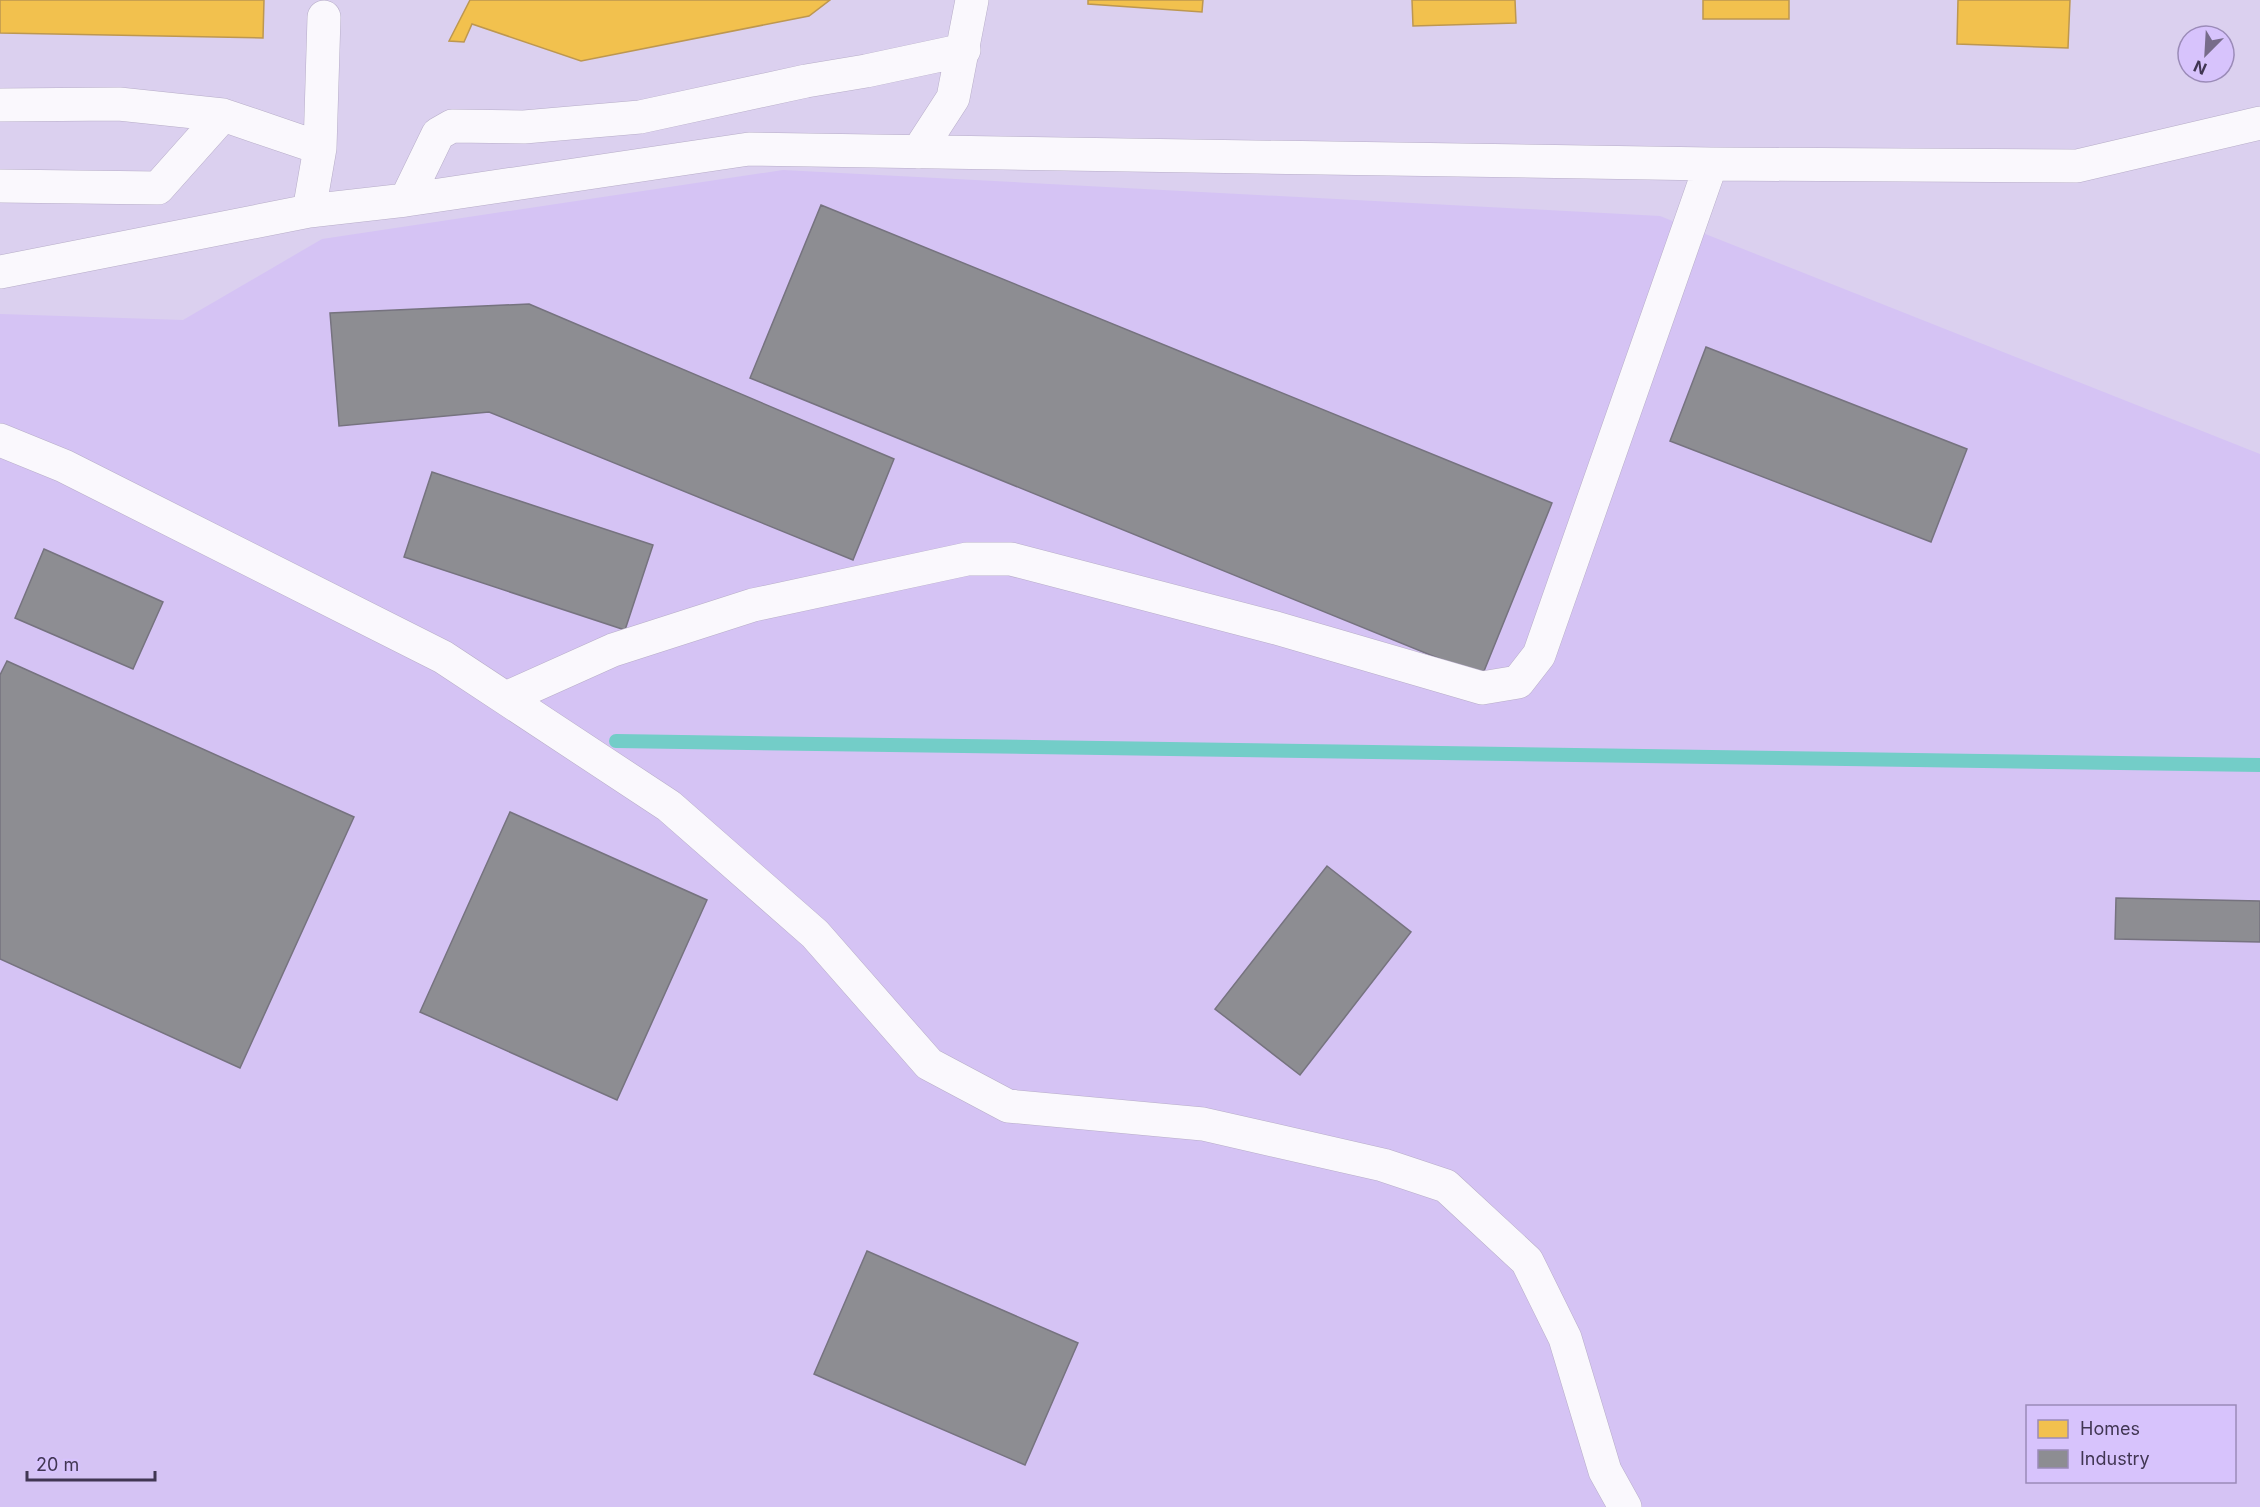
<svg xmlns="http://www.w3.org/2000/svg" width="2260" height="1507" font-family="Inter,sans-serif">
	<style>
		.built { fill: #d5c3f4; fill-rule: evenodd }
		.homes { fill: #f2c14e; stroke: #bd9750; stroke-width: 1.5 }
		.industry { fill: #8d8d92; stroke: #76737f; stroke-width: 1.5 }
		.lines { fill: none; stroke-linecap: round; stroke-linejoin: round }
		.stream { stroke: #73cdc8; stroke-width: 14 }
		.minor-casing { stroke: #b7adc8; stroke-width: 34 }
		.minor { stroke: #faf8fd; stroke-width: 33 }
	</style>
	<rect width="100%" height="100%" fill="#dbd0ef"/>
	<path class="built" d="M783 170 1660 216 2260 454V1507H0V314L183 320 322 239ZM2028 1406H2234V1482H2028Z"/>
	<path class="homes" d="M0 0H264L263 38 0 33Z
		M470 0H830L809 16 581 61 472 24 464 42 449 41Z
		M1088 0H1203L1202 12 1088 4Z
		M1412 0H1515L1516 23 1413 26Z
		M1703 0H1789V19H1703Z
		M1958 0H2070L2068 48 1957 44Z"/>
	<path class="industry" d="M821 205 1552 503 1482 676 750 378Z
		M529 304 894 459 853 560 489 412 339 426 330 313Z
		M1706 347 1967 449 1931 542 1670 441Z
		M432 472 653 545 625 630 404 557Z
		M44 549 163 602 133 669 15 618Z
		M7 661 354 817 240 1068 0 959V675Z
		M510 812 707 900 617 1100 420 1012Z
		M1327 866 1411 932 1300 1075 1215 1009Z
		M2116 898 2260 901V942L2115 939Z
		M867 1251 1078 1343 1025 1465 814 1374Z"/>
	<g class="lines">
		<path class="stream" d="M616 741 2260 765"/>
		<defs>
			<path id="minor" d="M0 105 119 104 223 115 320 148
				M918 152 953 98 972 0
				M0 186 158 188 223 115
				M406 200 438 134 452 126 524 127 640 117 806 81 866 71 964 50
				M309 211 320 148 324 17
				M0 272 309 211 406 200 749 149 1711 164 2077 166 2260 123
				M0 440 64 466 443 657 669 806 815 934 929 1064 1008 1106 1203 1124 1383 1165 1446 1186 1527 1261 1565 1338 1605 1471 1625 1507
				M506 698 613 650 753 605 967 559H1011L1276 628 1482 688 1518 682 1539 655 1711 164"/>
		</defs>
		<use href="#minor" class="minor-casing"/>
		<use href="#minor" class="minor"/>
	</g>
	<rect x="2026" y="1405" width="210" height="78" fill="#d7c3fc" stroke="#9b8bb8" stroke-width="1.5"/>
	<rect x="2038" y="1420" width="30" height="18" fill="#f2c14e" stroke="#9b8bb8" stroke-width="1.5"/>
	<text x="2080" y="1435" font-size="18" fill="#413653">Homes</text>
	<rect x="2038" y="1450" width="30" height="18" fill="#8d8d92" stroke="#9b8bb8" stroke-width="1.5"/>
	<text x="2080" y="1465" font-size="18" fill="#413653">Industry</text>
	<g transform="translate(2206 54) rotate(204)"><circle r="28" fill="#d7c3fc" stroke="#9b8bb8" stroke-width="1.5"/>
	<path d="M0-4.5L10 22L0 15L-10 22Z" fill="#776c8a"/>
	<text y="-9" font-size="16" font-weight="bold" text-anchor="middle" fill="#413653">N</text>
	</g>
	<path d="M27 1471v9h128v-9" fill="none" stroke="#413653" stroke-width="3"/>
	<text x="36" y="1471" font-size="18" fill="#413653" stroke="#d7c3fc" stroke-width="4.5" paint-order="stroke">20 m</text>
</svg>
